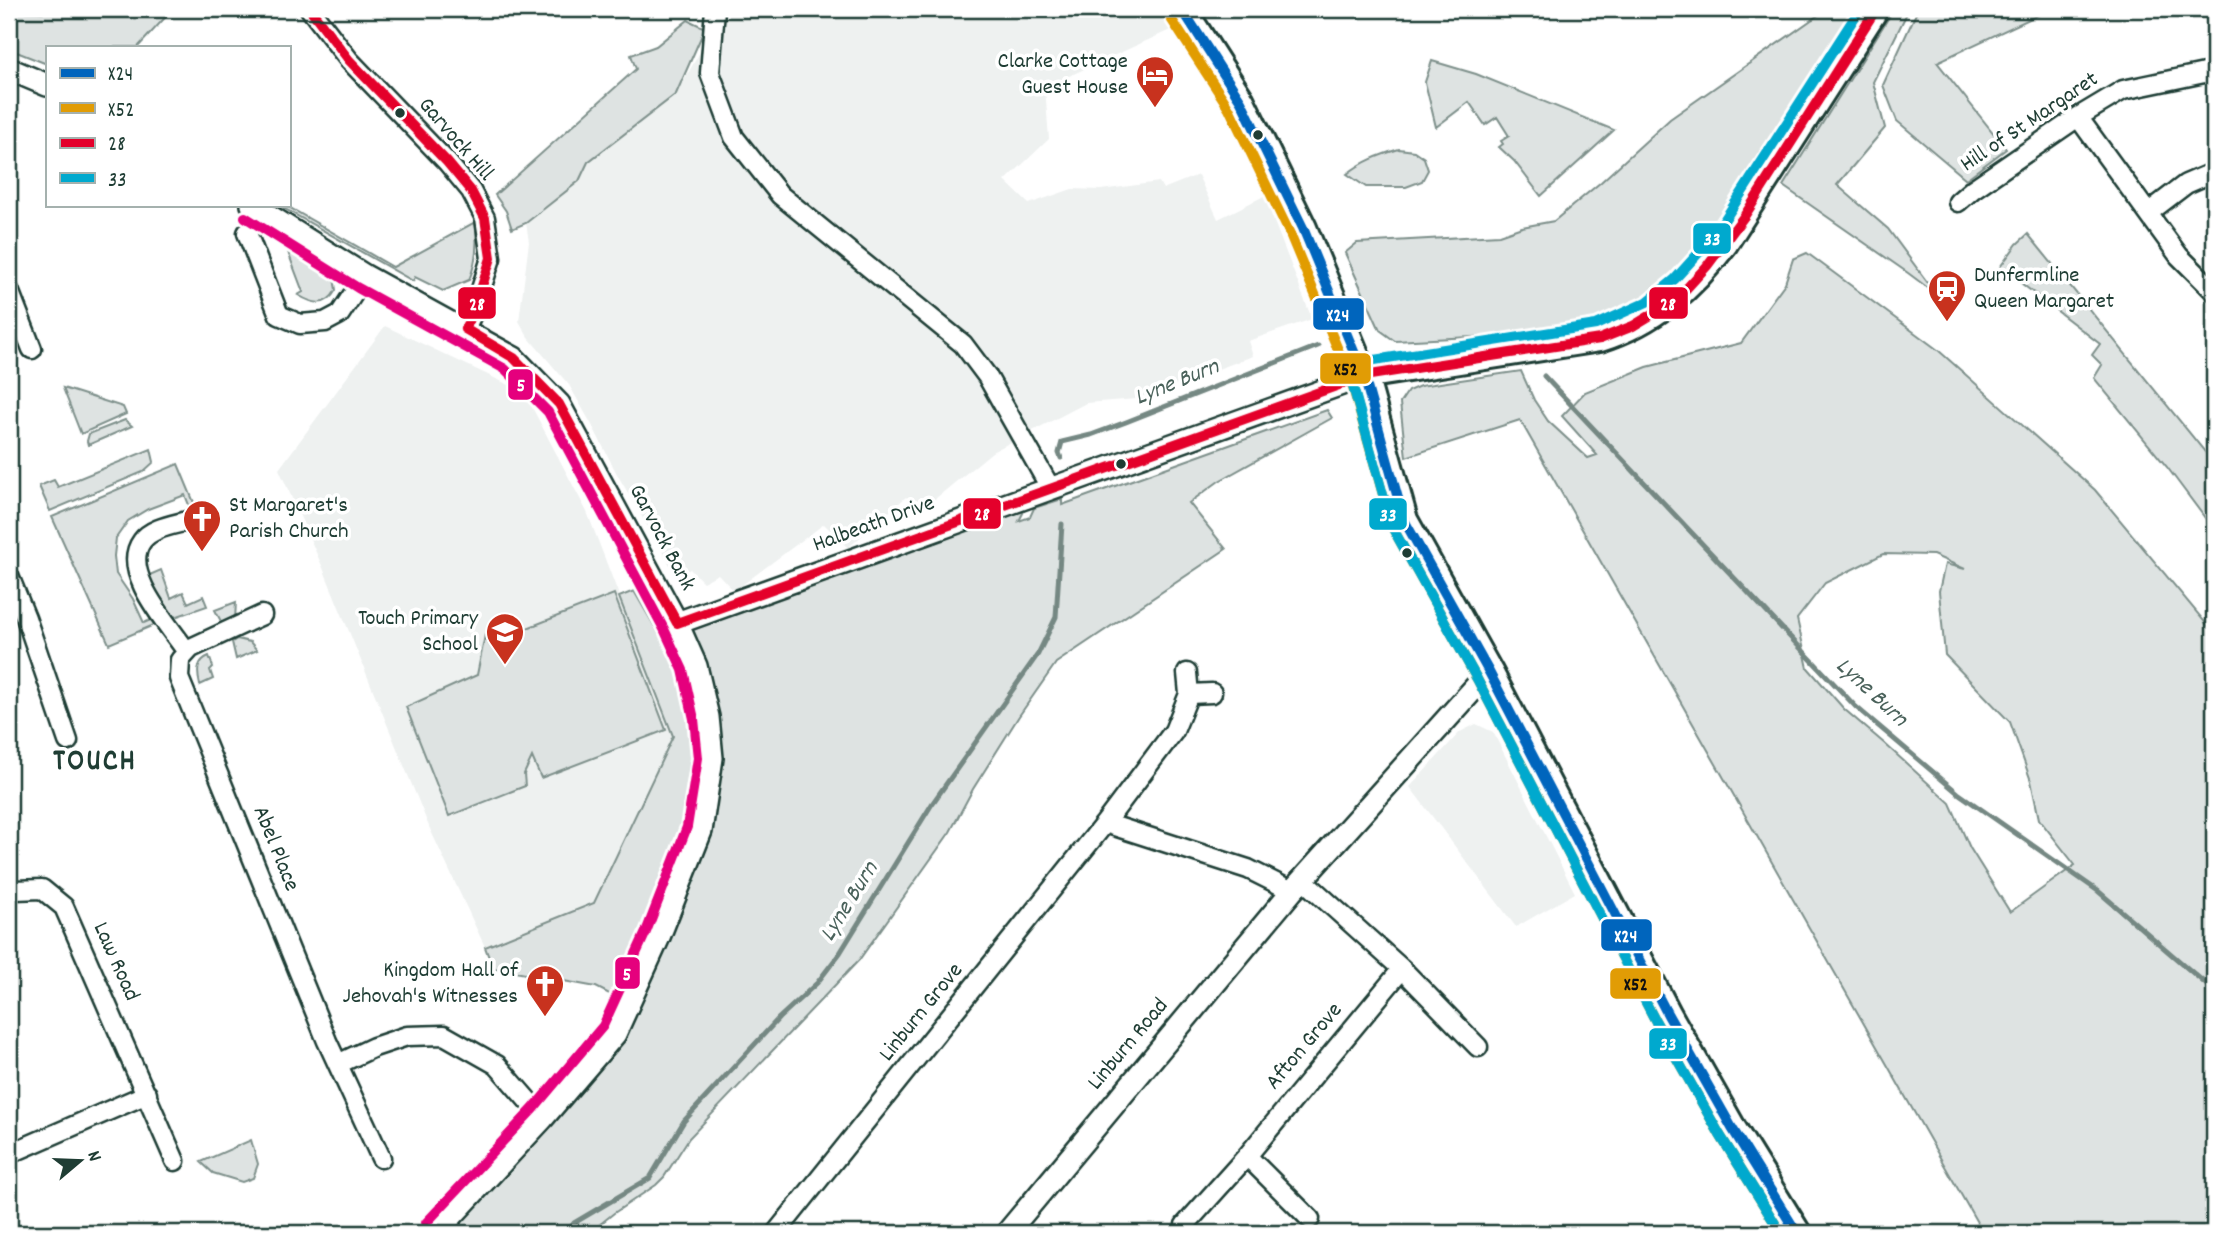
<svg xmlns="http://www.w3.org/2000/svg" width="2223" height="1242" font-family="Dekko,sans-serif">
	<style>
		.built { fill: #eef1f0 }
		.green { fill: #dee3e2; stroke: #7e908b; stroke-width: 2; fill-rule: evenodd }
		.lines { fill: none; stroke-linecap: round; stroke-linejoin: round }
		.stream { stroke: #758883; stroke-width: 5 }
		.minor-casing { stroke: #1f3d34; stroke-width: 23 }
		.tertiary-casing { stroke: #1f3d34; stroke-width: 26 }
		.secondary-casing { stroke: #1f3d34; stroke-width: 30 }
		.primary-casing { stroke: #1f3d34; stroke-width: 32 }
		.minor { stroke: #fff; stroke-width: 18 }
		.tertiary { stroke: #fff; stroke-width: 21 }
		.secondary { stroke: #fff; stroke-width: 24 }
		.primary { stroke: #fff; stroke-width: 26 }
		.bus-1-casing { stroke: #fff; stroke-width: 16 }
		.bus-2-casing { stroke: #fff; stroke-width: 16 }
		.bus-3-casing { stroke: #fff; stroke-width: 16 }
		.bus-4-casing { stroke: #fff; stroke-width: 16 }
		.bus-5-casing { stroke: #fff; stroke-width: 16 }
		.bus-1 { stroke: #0065bd; stroke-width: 10 }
		.bus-2 { stroke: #e19c05; stroke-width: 10 }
		.bus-3 { stroke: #e4002b; stroke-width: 10 }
		.bus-4 { stroke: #00a9ce; stroke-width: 10 }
		.bus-5 { stroke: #e5007d; stroke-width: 10 }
		.bus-dot { fill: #1f3d34; stroke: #fff; stroke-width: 2.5 }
		.labels { text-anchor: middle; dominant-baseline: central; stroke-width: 7; stroke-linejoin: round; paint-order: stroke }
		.poi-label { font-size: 23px; fill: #1f3d34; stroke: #fff; text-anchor: end }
		.street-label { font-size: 23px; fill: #1f3d34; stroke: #fff }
		.water-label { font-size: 24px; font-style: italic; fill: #4a625b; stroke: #fff }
		.district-label { font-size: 30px; font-weight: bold; letter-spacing: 2px; fill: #1f3d34; stroke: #fff }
		.line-badge { stroke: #fff; stroke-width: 2.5 }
		.badge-label { font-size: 19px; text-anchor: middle; font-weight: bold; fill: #fff }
		.pale-badge-label { font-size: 19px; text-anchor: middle; font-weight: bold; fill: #111 }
	</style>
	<rect width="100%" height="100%" fill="#fff"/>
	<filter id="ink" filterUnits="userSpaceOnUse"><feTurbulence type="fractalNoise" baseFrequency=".0143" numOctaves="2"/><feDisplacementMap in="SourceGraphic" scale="14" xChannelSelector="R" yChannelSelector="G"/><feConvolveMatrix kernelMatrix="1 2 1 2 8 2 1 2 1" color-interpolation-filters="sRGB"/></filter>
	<g filter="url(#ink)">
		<path class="built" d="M735 9H1182L1190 21 1045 87 1049 139 1005 181 1029 204 1072 189 1101 190 1159 182 1163 189 1198 175 1218 219 1264 196 1312 319 1248 341 1253 356 1137 399 1086 403 992 452 924 508 906 497 848 548 824 524 734 591 718 574 703 582 690 569 677 577 617 474 592 425 569 385 528 337 519 321 529 242 526 223 579 181 588 162 676 94 716 24Z
			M385 326 524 392 587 512 673 736 594 903 485 947 430 829 323 568 279 469Z
			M1476 724 1493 732 1575 893 1516 927 1410 787 1460 732Z"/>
		<path class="green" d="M123 9H173L138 47H47V64L9 49V11L66 13Z
			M1827 9H1852L1823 65 1719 229 1690 266 1647 299 1599 322 1509 335 1395 341 1380 330 1345 253 1357 243 1499 235 1522 227 1554 221 1601 182 1670 119Z
			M1894 9H1909L1873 82 1885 128 1837 185 1888 229 1936 294 1908 273 1783 186Z
			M1918 9H2051L1937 62 2006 149 1966 179 1897 121 1883 85Z
			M688 20 705 28 676 94 588 162 579 181 526 223 512 229 506 211 495 195 636 69 631 55 656 46Z
			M1432 61 1476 74 1614 130 1541 196 1514 161 1499 147 1503 144 1501 141 1509 136 1497 117 1485 125 1469 102 1436 127 1425 82Z
			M1399 149 1414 151 1424 158 1428 170 1422 181 1406 187H1366L1347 174C1363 161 1380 155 1399 149Z
			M278 205H285L393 267 475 222C478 242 477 261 469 280L443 291 415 277 413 281Z
			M2028 234 2214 463V530L2167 467 2094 378 2102 365 2092 355 2100 344 2000 267 2017 244Z
			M283 239C302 251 335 264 336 290 326 308 313 304 298 295L303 292Z
			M1807 253 1938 350 2095 490 2214 633V1233H1983L1520 420 1406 457 1400 403 1408 391 1420 386 1521 371 1534 400 1548 421 1588 458 1597 455 1562 416 1585 392 1647 367 1741 343 1785 283 1793 259ZM1883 554 1933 555 1965 569 1945 564 1939 591 1945 655 2010 722 2031 781 2039 819 2075 865 2010 912 1970 848 1950 803 1885 744 1844 709 1808 668 1797 619 1825 583Z
			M63 388 123 407 126 414 81 434Z
			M1327 410 1332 418 1219 481 1189 503 1226 549 1056 663 1019 716 973 789 950 832 859 960 689 1138 664 1177 656 1185 614 1213 589 1233H436L615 1034 701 831 712 758 677 623 741 612 1025 509 1019 521 1030 517 1034 508 1062 499V505Z
			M125 420 132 426 88 445 87 441 89 434Z
			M151 449 154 462 143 472 50 511 39 486 54 480 58 487Z
			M178 464 200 517 195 520 185 495 148 509 128 521 116 538 114 556 116 574 133 599 144 623 155 618 161 622 109 644 52 517Z
			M161 570 171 598 183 592 188 603 203 596 207 606 169 619 145 577Z
			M634 591 685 679 691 719 693 772 684 836 648 935 617 998 596 987 493 968 485 947 594 903 673 736 619 597Z
			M614 594 666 730 541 778 532 757 524 774 525 786 449 816 406 707 477 675 485 635 489 643Z
			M236 602 235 620 223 625 215 610Z
			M237 639 250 642 257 650 236 659 232 642Z
			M209 656 213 667 210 670 213 679 200 685C197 673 196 661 209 656Z
			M251 1140 258 1164 253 1178 242 1182 213 1173 201 1162Z"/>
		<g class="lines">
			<path class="stream" d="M1544 376 1856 707 1958 793 2098 891 2214 991
				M1061 458 1059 453 1062 442 1091 435 1126 422 1318 346
				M567 1233 574 1223 650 1178 684 1121 779 1018 817 983 840 953 932 804 1038 654 1056 617 1062 524"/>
			<defs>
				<path id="minor" d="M310 9 349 60 447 162 471 191 485 218 491 258 475 308 465 329
					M715 9 710 73 734 137 780 195 963 344 987 376 1051 489
					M2078 117 2179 256 2214 291
					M1958 202 1973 189 2078 117 2123 90 2214 71
					M2148 213 2186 184 2214 172
					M247 233 279 315 300 324 325 322 340 314 365 276
					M9 290 32 349
					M187 521C173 525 151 528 142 541 119 572 170 626 187 652
					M9 576 26 618 68 741
					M262 615 191 648 180 660 179 678 327 1041 381 1158
					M1187 673 1189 694 1212 693
					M1105 823 1248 869 1292 891
					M1302 879 1402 969 1478 1047
					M9 893 15 890 42 889 64 907 175 1161
					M338 1064 374 1047 407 1036 444 1035 497 1065 543 1118
					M9 1154 147 1094
					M1247 1156 1310 1219
					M1185 1225 1247 1156 1402 969
					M776 1233 1105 823 1174 731 1189 694"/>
				<path id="tertiary" d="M9 69 47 85
					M252 205 365 276 514 358 559 404 677 623 696 666 708 717 712 758 701 831 659 937 615 1034 543 1118 436 1233
					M677 623 1364 376
					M1007 1233 1292 891 1489 672"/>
				<path id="secondary" d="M1364 376 1600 339C1654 322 1691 289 1725 244L1876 9"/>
				<path id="primary" d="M1182 9 1241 101 1303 228 1364 376 1404 520 1489 672 1668 1015 1732 1128 1797 1233"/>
			</defs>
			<use href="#minor" class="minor-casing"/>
			<use href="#tertiary" class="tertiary-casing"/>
			<use href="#secondary" class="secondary-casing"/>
			<use href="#primary" class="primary-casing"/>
			<use href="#minor" class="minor"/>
			<use href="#tertiary" class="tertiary"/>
			<use href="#secondary" class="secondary"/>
			<use href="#primary" class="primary"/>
			<defs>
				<path id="bus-1" d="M1182 9 1241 101 1303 228 1364 376 1404 520 1489 672 1668 1015 1732 1128 1797 1233"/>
				<path id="bus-2" d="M1170 17 1229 108 1290 234 1351 381 1392 527 1477 679 1656 1022 1720 1135 1781 1233"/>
				<path id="bus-3" d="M310 9 349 60 447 162 471 191 485 218 491 258 475 308 465 329 514 358 559 404 677 623 1364 376 1600 339 1633 326 1661 309 1686 289 1707 266 1745 215 1876 9"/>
				<path id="bus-4" d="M1781 1233 1720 1135 1656 1022 1477 679 1392 527 1350 376 1353 367 1362 362 1596 325 1647 302 1675 279 1714 236 1860 9"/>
				<path id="bus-5" d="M245 217 358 288 505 369 548 412 664 629 683 670 694 719 698 758 687 827 646 932 603 1026 533 1109 426 1223"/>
			</defs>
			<use href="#bus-1" class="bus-1-casing"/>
			<use href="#bus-2" class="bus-2-casing"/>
			<use href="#bus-3" class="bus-3-casing"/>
			<use href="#bus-4" class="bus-4-casing"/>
			<use href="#bus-5" class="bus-5-casing"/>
			<use href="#bus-1" class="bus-1"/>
			<use href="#bus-2" class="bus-2"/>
			<use href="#bus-3" class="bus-3"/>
			<use href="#bus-4" class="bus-4"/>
			<use href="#bus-5" class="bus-5"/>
		</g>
	</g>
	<defs>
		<symbol id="hotel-pin" viewBox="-11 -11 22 30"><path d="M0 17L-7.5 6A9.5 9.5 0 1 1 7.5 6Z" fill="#c8321e" stroke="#fff"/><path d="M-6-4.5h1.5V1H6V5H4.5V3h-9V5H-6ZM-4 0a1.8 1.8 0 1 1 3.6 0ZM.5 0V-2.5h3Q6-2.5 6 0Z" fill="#fff"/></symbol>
		<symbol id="station-pin" viewBox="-11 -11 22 30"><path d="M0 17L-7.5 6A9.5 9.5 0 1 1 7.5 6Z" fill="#c8321e" stroke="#fff"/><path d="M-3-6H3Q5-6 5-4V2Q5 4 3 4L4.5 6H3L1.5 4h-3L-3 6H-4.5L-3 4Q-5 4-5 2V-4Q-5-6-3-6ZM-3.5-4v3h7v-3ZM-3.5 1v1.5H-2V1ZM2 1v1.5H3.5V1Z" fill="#fff"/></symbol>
		<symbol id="church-pin" viewBox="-11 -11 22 30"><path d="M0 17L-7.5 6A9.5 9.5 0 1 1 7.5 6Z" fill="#c8321e" stroke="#fff"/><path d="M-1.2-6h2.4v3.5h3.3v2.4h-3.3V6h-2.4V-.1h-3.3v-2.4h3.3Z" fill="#fff"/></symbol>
		<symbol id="school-pin" viewBox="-11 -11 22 30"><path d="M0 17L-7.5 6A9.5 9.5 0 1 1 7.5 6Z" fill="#c8321e" stroke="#fff"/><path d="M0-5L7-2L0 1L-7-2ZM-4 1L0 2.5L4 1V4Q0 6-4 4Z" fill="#fff"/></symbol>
	</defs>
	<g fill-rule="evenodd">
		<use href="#hotel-pin" x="1133" y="53" width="44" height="60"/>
		<use href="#station-pin" x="1925" y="267" width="44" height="60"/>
		<use href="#church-pin" x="180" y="497" width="44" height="60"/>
		<use href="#school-pin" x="483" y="610" width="44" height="60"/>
		<use href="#church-pin" x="523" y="962" width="44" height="60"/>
	</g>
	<g class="bus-dot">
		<circle cx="400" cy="113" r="6"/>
		<circle cx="1258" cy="135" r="6"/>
		<circle cx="1121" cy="464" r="6"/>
		<circle cx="1407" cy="553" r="6"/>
	</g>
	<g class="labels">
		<g class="poi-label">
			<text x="1128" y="62">Clarke Cottage<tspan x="1128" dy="26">Guest House</tspan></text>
			<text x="1974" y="276" text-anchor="start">Dunfermline<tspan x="1974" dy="26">Queen Margaret</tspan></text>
			<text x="229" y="506" text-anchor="start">St Margaret's<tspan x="229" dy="26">Parish Church</tspan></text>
			<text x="478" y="619">Touch Primary<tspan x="478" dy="26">School</tspan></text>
			<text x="518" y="971">Kingdom Hall of<tspan x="518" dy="26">Jehovah's Witnesses</tspan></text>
		</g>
		<g class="street-label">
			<text transform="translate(2030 123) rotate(-34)">Hill of St Margaret</text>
			<text transform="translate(455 140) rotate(49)">Garvock Hill</text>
			<text transform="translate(874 525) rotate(-20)">Halbeath Drive</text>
			<text transform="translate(661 538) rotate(62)">Garvock Bank</text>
			<text transform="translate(275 849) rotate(68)">Abel Place</text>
			<text transform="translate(115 962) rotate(66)">Law Road</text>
			<text transform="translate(922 1013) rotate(-51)">Linburn Grove</text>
			<text transform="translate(1129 1045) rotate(-50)">Linburn Road</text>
			<text transform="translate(1305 1047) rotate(-50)">Afton Grove</text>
		</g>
		<g class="water-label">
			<text transform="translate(1177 383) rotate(-22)">Lyne Burn</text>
			<text transform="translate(1871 693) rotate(43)">Lyne Burn</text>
			<text transform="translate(850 902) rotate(-58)">Lyne Burn</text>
		</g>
		<g class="district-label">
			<text x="95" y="763">TOUCH</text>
		</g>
	</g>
	<g class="line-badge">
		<rect x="1692" y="222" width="40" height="33" rx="7" fill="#00a9ce"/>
		<rect x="457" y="286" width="40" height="34" rx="7" fill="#e4002b"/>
		<rect x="1648" y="286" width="41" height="34" rx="7" fill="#e4002b"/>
		<rect x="1312" y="297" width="53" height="34" rx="7" fill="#0065bd"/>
		<rect x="1319" y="352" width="53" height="33" rx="7" fill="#e19c05"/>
		<rect x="507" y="368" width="27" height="33" rx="7" fill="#e5007d"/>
		<rect x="962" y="497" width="40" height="33" rx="7" fill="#e4002b"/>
		<rect x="1368" y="497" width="40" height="34" rx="7" fill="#00a9ce"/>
		<rect x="1600" y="918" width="53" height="34" rx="7" fill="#0065bd"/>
		<rect x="614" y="956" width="27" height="34" rx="7" fill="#e5007d"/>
		<rect x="1609" y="967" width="53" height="33" rx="7" fill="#e19c05"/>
		<rect x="1648" y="1027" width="40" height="33" rx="7" fill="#00a9ce"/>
	</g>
	<g class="badge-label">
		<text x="1712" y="245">33</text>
		<text x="477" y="310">28</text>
		<text x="1668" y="310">28</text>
		<text x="1338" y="321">X24</text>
		<text x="521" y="391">5</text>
		<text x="982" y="520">28</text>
		<text x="1388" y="521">33</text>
		<text x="1626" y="942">X24</text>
		<text x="627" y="980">5</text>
		<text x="1668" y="1050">33</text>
	</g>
	<g class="pale-badge-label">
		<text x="1346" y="375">X52</text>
		<text x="1636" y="990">X52</text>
	</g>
	<rect width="2223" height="1242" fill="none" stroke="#fff" stroke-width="35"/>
	<rect x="18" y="18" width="2188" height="1207" fill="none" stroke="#1f3d34" stroke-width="2.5" filter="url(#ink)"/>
	<rect x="46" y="46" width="245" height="161" fill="#ffffff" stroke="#a5b1ae" stroke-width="2"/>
	<rect x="60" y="68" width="35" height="10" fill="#0065bd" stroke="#a5b1ae" stroke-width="2"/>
	<text x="108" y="80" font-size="21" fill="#1f3d34">X24</text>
	<rect x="60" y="103" width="35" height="10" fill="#e19c05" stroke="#a5b1ae" stroke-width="2"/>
	<text x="108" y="116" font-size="21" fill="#1f3d34">X52</text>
	<rect x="60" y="138" width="35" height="10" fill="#e4002b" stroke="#a5b1ae" stroke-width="2"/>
	<text x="108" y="150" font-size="21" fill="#1f3d34">28</text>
	<rect x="60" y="173" width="35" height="10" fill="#00a9ce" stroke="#a5b1ae" stroke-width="2"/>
	<text x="108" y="186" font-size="21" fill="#1f3d34">33</text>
	<g transform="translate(80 1161) rotate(71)" stroke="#ffffff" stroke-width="5" paint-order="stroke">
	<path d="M0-5L12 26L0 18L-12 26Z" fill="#1f3d34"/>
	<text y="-10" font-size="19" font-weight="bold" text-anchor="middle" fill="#1f3d34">N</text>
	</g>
</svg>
